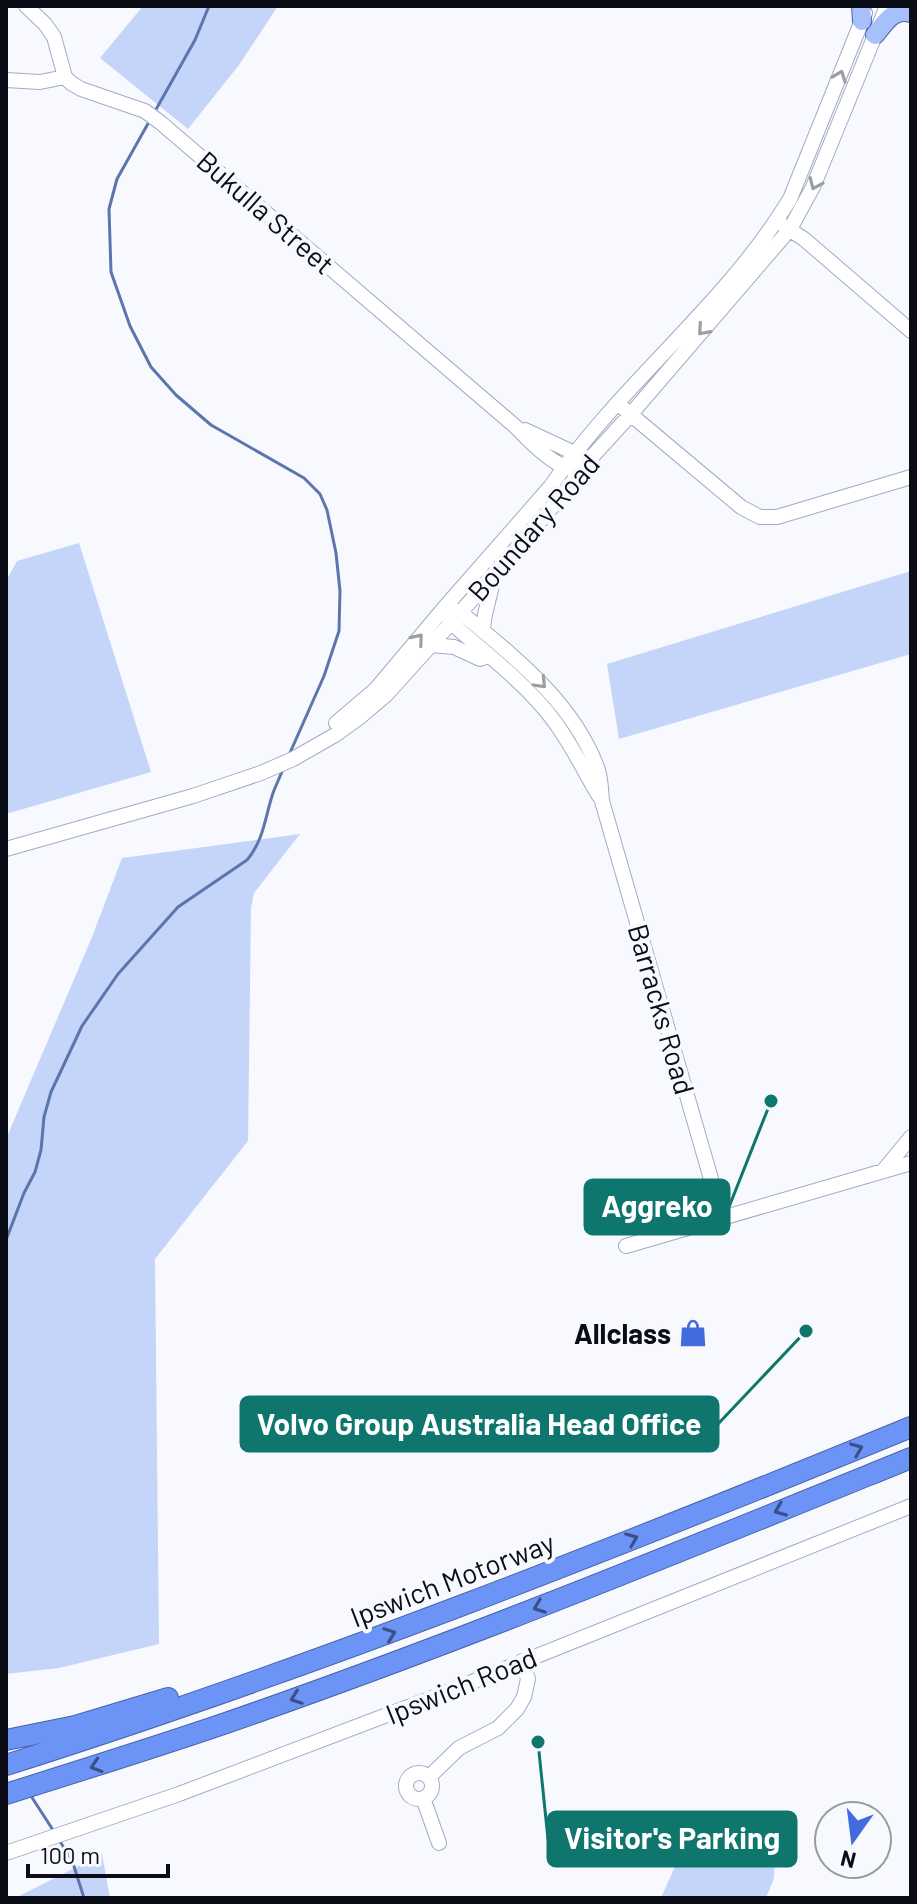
<svg xmlns="http://www.w3.org/2000/svg" width="917" height="1904" font-family="Barlow,sans-serif">
	<style>
		.green { fill: #c4d5f9 }
		.lines { fill: none; stroke-linecap: round; stroke-linejoin: round }
		.stream { stroke: #5d75ad; stroke-width: 3 }
		.minor-casing { stroke: #a1acc3; stroke-width: 16 }
		.major-casing { stroke: #4a65a8; stroke-width: 20 }
		.highway-casing { stroke: #4a65a8; stroke-width: 22 }
		.minor { stroke: #fff; stroke-width: 14 }
		.major { stroke: #a7bffa; stroke-width: 18 }
		.highway { stroke: #6c94f7; stroke-width: 20 }
		.oneway { stroke: #9d9ea1 }
		.oneway2 { stroke: #3b5086 }
		.labels { text-anchor: middle; dominant-baseline: central; stroke-width: 8; stroke-linejoin: round; paint-order: stroke }
		.street-label { font-size: 28px; fill: #0a0d15; stroke: #f7f9fe }
		.poi-label { font-size: 28px; font-weight: bold; fill: #0a0d15; stroke: #f7f9fe; text-anchor: end }
		.leader { fill: none; stroke: #0f766e; stroke-width: 3 }
		.callout-dot { fill: #0f766e; stroke: #f7f9fe; stroke-width: 3 }
		.callout { fill: #0f766e; stroke: #0f766e; stroke-width: 3 }
		.callout-label { font-size: 30px; text-anchor: middle; font-weight: bold; fill: #fff }
	</style>
	<rect width="100%" height="100%" fill="#f7f9fe"/>
	<path class="green" d="M143 6H278L239 65 188 129 100 58Z
		M79 543 151 772 6 814V581L17 561Z
		M911 571V654L619 739 607 664Z
		M300 834 254 893 251 908 248 1141 155 1259 159 1644 59 1668 6 1674V1139L92 937 122 858Z
		M716 1818C747 1824 753 1826 775 1851L774 1878 766 1898H661L688 1837Z
		M102 1854 110 1898H15Z"/>
	<g class="lines">
		<path class="stream" d="M154 113 195 40 209 6
			M150 120 117 179 109 209 111 272 130 326 151 367 176 395 211 425 304 478 320 494 327 510 336 553 340 591 339 631 324 676 289 755
			M6 1240 24 1193 35 1172 41 1150 44 1117 51 1092 82 1026 118 974 178 907 247 860C264 840 265 817 273 793 276 785 280 777 283 769
			M31 1796 53 1830
			M59 1840 72 1860 84 1898"/>
		<defs>
			<path id="minor" d="M26 6 45 24 54 37 65 77 71 83 81 89 145 111 161 123 516 427C529 441 554 466 572 469
				M6 80 40 82 65 77
				M784 226 804 239 911 331
				M623 408 741 507 760 517H777L911 477
				M525 430 568 450 574 456 577 462
				M453 610 460 612C513 656 574 702 598 770 601 779 601 791 602 801L722 1217
				M448 615 450 622C483 651 529 686 554 721 572 745 584 771 599 796
				M483 631C483 612 492 595 493 576
				M431 645 454 647 480 659 488 656
				M336 723 376 689 445 607 551 486C621 383 725 306 790 199L865 13
				M6 849 193 796 261 773 293 759 335 735 360 717 386 695 493 576 569 487 580 470 631 414 790 229 813 187 887 6
				M883 1171 911 1137
				M626 1246 911 1163
				M406 1786a13 13 0 1 1 26 0a13 13 0 1 1-26 0Z
				M429 1777 459 1748 498 1728 517 1709 524 1697 528 1679 522 1661
				M423 1798 439 1843
				M6 1853 179 1794 437 1696 911 1506"/>
			<path id="major" d="M861 6 862 21
				M875 35C886 22 893 8 911 13"/>
			<path id="highway" d="M6 1740 75 1726 168 1698
				M6 1765C313 1668 613 1549 911 1427
				M6 1794C79 1771 153 1748 226 1723 457 1643 684 1550 911 1458"/>
		</defs>
		<use href="#minor" class="minor-casing"/>
		<use href="#major" class="major-casing"/>
		<use href="#highway" class="highway-casing"/>
		<use href="#minor" class="minor"/>
		<use href="#major" class="major"/>
		<use href="#highway" class="highway"/>
	</g>
	<defs><path id="oneway-chevron" d="M-2-3.5L2.5 0L-2 3.5" fill="none" stroke-width="1.6" stroke-linecap="round" stroke-linejoin="round" transform="scale(2)"/></defs>
	<g class="oneway">
		<use href="#oneway-chevron" transform="translate(840 76) rotate(-69)"/>
		<use href="#oneway-chevron" transform="translate(815 184) rotate(113)"/>
		<use href="#oneway-chevron" transform="translate(703 330) rotate(131)"/>
		<use href="#oneway-chevron" transform="translate(418 639) rotate(-50)"/>
		<use href="#oneway-chevron" transform="translate(541 683) rotate(46)"/>
	</g>
	<g class="oneway2">
		<use href="#oneway-chevron" transform="translate(857 1449) rotate(-22)"/>
		<use href="#oneway-chevron" transform="translate(780 1510) rotate(158)"/>
		<use href="#oneway-chevron" transform="translate(632 1539) rotate(-22)"/>
		<use href="#oneway-chevron" transform="translate(539 1607) rotate(159)"/>
		<use href="#oneway-chevron" transform="translate(390 1634) rotate(-20)"/>
		<use href="#oneway-chevron" transform="translate(296 1698) rotate(160)"/>
		<use href="#oneway-chevron" transform="translate(96 1766) rotate(162)"/>
	</g>
	<defs>
		<symbol id="shop-bare" viewBox="-9 -9 18 18"><path d="M-5-2.5h2.3a2.7 3.5 0 0 1 5.4 0H5L5.5 6h-11ZM-1.5-2.5h3a1.5 2.3 0 0 0-3 0Z" fill="#426bdd" stroke="#f7f9fe" stroke-width="2.5" paint-order="stroke"/></symbol>
	</defs>
	<g fill-rule="evenodd">
		<use href="#shop-bare" x="673" y="1313" width="40" height="40"/>
	</g>
	<g class="labels">
		<g class="street-label">
			<text transform="translate(266 212) rotate(41)">Bukulla Street</text>
			<text transform="translate(533 527) rotate(-49)">Boundary Road</text>
			<text transform="translate(662 1009) rotate(74)">Barracks Road</text>
			<text transform="translate(452 1579) rotate(-21)">Ipswich Motorway</text>
			<text transform="translate(461 1685) rotate(-22)">Ipswich Road</text>
		</g>
		<g class="poi-label">
			<text x="671" y="1333">Allclass</text>
		</g>
	</g>
	<path class="leader" d="M771 1101L729 1207M806 1331L718 1424M538 1742L548 1839"/>
	<g class="callout-dot">
		<circle cx="771" cy="1101" r="8"/>
		<circle cx="806" cy="1331" r="8"/>
		<circle cx="538" cy="1742" r="8"/>
	</g>
	<g class="callout">
		<rect x="585" y="1180" width="144" height="54" rx="8"/>
		<rect x="241" y="1397" width="477" height="54" rx="8"/>
		<rect x="548" y="1812" width="248" height="54" rx="8"/>
	</g>
	<g class="callout-label">
		<text x="657" y="1217">Aggreko</text>
		<text x="479" y="1435">Volvo Group Australia Head Office</text>
		<text x="672" y="1849">Visitor's Parking</text>
	</g>
	<rect width="917" height="1904" fill="none" stroke="#0a0d15" stroke-width="16"/>
	<g transform="translate(853 1840) rotate(194)"><circle r="38" fill="#f7f9fe" stroke="#989ba1" stroke-width="2"/>
	<path d="M0-6L14 30L0 20L-14 30Z" fill="#426bdd"/>
	<text y="-12" font-size="22" font-weight="bold" text-anchor="middle" fill="#0a0d15">N</text>
	</g>
	<path d="M28 1864v12h140v-12" fill="none" stroke="#0a0d15" stroke-width="4"/>
	<text x="40" y="1864" font-size="24" fill="#0a0d15" stroke="#f7f9fe" stroke-width="6" paint-order="stroke">100 m</text>
</svg>
